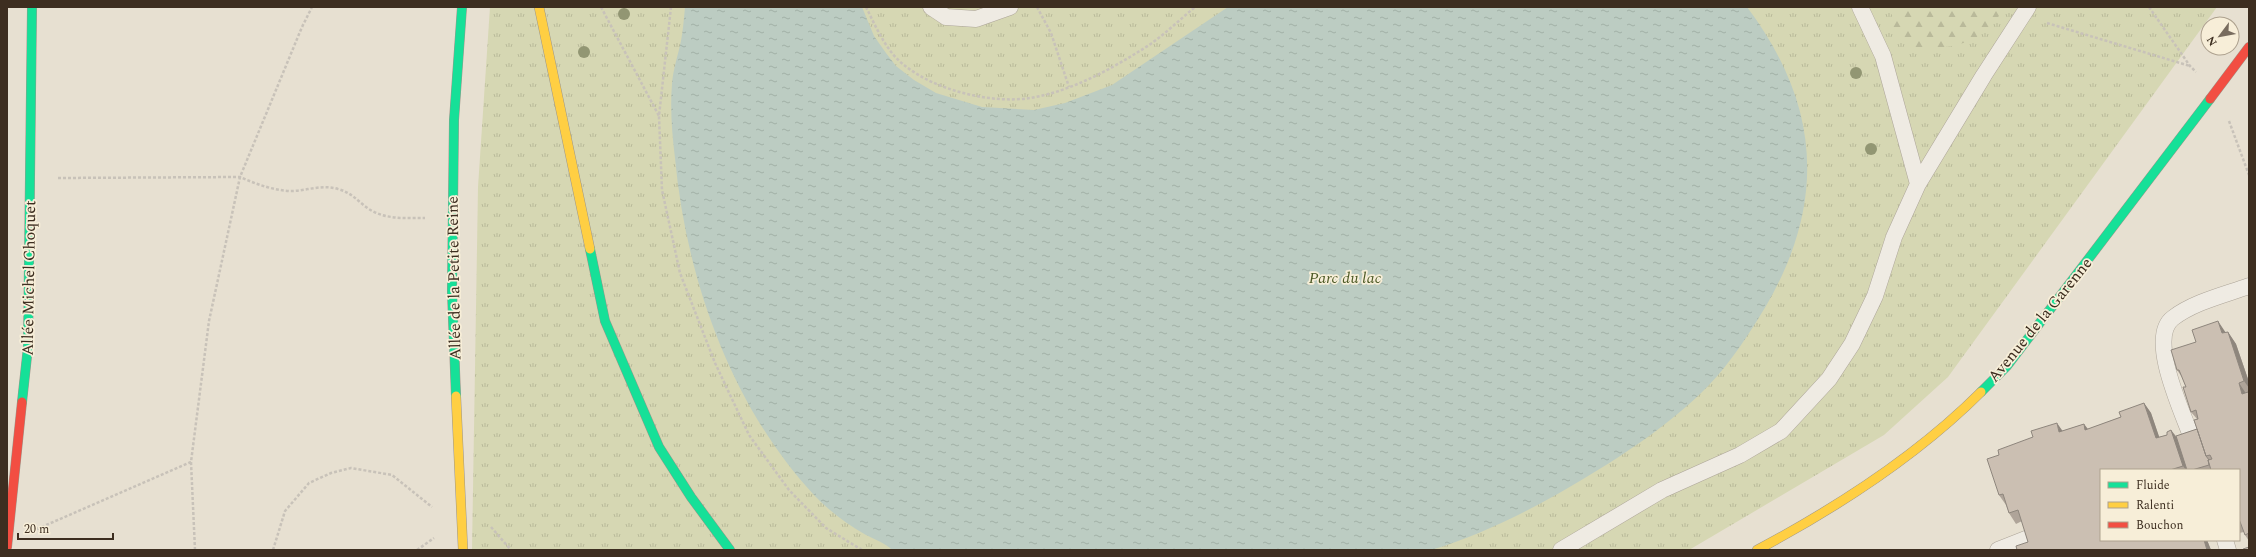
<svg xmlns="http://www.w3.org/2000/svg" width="2256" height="557" font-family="Spectral,serif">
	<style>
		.grass { fill: url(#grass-tufts) }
		.forest { fill: url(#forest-firs) }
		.water { fill: url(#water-ripples) }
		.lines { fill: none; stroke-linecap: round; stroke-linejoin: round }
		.lane-casing { stroke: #ada599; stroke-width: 17 }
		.fast-casing { stroke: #9c958a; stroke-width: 10 }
		.slow-casing { stroke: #9c958a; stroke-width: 10 }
		.jam-casing { stroke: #9c958a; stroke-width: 10 }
		.path { stroke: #c8c2b9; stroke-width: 2.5; stroke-dasharray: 3 2; stroke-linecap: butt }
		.lane { stroke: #efebe3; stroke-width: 16 }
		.fast { stroke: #16e098; stroke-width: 9 }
		.slow { stroke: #ffcf43; stroke-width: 9 }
		.jam { stroke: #f24e42; stroke-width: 9 }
		.tree { fill: #929673 }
		.wall { fill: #afa499 }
		.shaded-wall { fill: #8e867d }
		.building { fill: #cbbfb2; stroke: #8e867d }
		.labels { text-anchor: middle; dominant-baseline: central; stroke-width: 3.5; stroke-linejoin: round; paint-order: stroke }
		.street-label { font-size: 16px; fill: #3d2e20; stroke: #f7eed8 }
		.park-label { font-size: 16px; font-style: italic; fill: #4d5a26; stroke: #f7eed8 }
	</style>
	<defs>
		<pattern id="grass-tufts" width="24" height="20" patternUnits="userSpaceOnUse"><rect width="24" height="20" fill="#d6d7b3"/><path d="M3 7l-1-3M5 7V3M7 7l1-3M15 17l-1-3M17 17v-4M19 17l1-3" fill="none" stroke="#b9b99a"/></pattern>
		<pattern id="forest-firs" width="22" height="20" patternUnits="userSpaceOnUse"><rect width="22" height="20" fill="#d6d7b3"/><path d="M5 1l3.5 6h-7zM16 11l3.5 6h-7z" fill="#b9b99a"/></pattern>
		<pattern id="water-ripples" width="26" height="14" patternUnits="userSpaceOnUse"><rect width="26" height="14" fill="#bcccc2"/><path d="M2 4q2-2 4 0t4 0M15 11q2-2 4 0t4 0" fill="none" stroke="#a2b0a6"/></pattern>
	</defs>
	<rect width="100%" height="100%" fill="#e7e0d1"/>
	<path class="grass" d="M490 7H2217L1948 377 1884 435 1689 550H472L478 187Z"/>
	<path class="forest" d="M1891 7H2004C1985 46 1948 49 1910 49L1894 35Z"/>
	<path class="water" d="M685 7H862L874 36 886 53 896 66 914 80 936 93 982 107 1034 110 1065 103 1112 85 1228 7H1747C1820 104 1827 201 1766 306 1749 334 1731 362 1709 385 1670 425 1621 457 1573 485 1529 511 1481 535 1431 550H892C887 544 874 539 866 535 847 524 829 511 814 495 731 406 686 278 675 158 672 134 670 108 672 84 673 70 678 55 681 41 683 30 684 18 685 7Z"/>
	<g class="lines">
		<defs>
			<path id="lane" d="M931 7 946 17 976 19 1010 7
				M1860 7 1883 56 1918 184
				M2191 436C2182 411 2147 337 2173 318 2194 302 2224 295 2249 286
				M2225 540 2228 550
				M1561 550 1662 490 1740 455 1781 431 1829 379 1852 344 1875 296 1894 237 1918 184 1984 75 2028 7
				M1998 550 2031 537"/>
			<path id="fast" d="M590 249 605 321 659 447 691 497 730 550
				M1981 392 2007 366 2210 99
				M456 396 452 292 454 120 462 7
				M22 402 28 347 32 7"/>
			<path id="slow" d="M539 7 590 249
				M456 396 463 550
				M1757 550C1836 508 1918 455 1981 392"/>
			<path id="jam" d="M2210 99 2249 47
				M7 547 22 402"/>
		</defs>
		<use href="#lane" class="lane-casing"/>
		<use href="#fast" class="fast-casing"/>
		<use href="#slow" class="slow-casing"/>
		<use href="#jam" class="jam-casing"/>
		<path class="path" d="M601 7 659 116
			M671 7 659 116 662 190 680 273 715 363 749 435 789 490 826 528 862 550
			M866 7C876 27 886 51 904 65 935 90 990 104 1030 98 1068 92 1106 72 1138 52 1159 40 1177 22 1195 7
			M1037 7 1051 33 1069 87
			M2149 7 2190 66 2196 72
			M2047 23 2190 66
			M2229 121 2249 175
			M58 178 240 177C256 184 272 190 290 191 306 191 322 184 338 189 350 192 357 200 366 207 383 220 405 218 425 218
			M491 527 511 550
			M37 529 191 462
			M195 550 191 462 209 321 240 177 302 27 312 7
			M273 550 285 511 309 483 331 473 351 468 392 475 432 507
			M417 550 434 538"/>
		<use href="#lane" class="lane"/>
		<use href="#fast" class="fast"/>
		<use href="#slow" class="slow"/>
		<use href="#jam" class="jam"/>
	</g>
	<g class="tree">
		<circle cx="624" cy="14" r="6"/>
		<circle cx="584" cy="52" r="6"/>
		<circle cx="1856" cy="73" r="6"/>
		<circle cx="1871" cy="149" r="6"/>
	</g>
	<path class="wall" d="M2226 332H2228L2236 344 2249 382V541L2245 535 2244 532 2239 533V470L2211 469 2208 470H2101V540H2207L2211 550H2017L2028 542 2022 521 2016 524 2009 513 2006 505 1999 495V455L2062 431 2084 424 2088 429 2121 417 2144 403 2151 413 2159 437 2167 435 2171 430 2176 436 2197 429V419L2191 412 2186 387 2182 377 2177 370Z"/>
	<path class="shaded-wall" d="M2218 321 2226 333H2222Z
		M2228 332 2236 344 2249 382V388L2244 381Z
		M2239 383 2247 395 2242 394Z
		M2144 403 2151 413 2163 448 2156 438Z
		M2057 423 2064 433 2059 432Z
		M2084 424 2091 434 2085 430Z
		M2171 430 2178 440 2188 470H2186L2183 466Z
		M2204 540H2207L2211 550H2207Z"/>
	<path class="building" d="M2218 321 2222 333 2228 332 2244 381 2239 383 2242 394 2248 392 2249 395V533L2245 535 2239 519V470H2211L2208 460 2212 459 2210 455 2206 456 2194 420 2198 419 2196 410 2191 412 2183 387H2186L2179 370H2177L2171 350 2196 342 2192 330Z
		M2144 403 2156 438 2167 435V432L2171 430 2183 466 2170 470H2101V540H2204L2207 550H2017L2016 546 2028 542 2018 510 2009 513 2003 494 1999 495 1987 459 1999 455 1998 450 2033 437 2031 431 2057 423 2059 432 2084 424 2085 430 2121 417 2119 412Z
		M2197 429 2206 456 2209 460H2208L2209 465 2192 470H2187L2176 436Z
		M2249 547V550H2243V549Z"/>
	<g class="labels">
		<g class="street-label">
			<text transform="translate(29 278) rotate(-89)">Allée Michel Choquet</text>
			<text transform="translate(454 278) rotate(-91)">Allée de la Petite Reine</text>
			<text transform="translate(2040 320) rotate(-51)">Avenue de la Garenne</text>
		</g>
		<g class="park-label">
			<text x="1345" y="278">Parc du lac</text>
		</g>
	</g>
	<rect width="2256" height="557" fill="none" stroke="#3d2e20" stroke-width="16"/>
	<rect x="2100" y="469" width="140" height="72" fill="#f7eed8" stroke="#ada18e"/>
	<rect x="2108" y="482" width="20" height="6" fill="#16e098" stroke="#ada18e"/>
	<text x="2136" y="489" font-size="12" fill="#3d2e20">Fluide</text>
	<rect x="2108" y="502" width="20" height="6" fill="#ffcf43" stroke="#ada18e"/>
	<text x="2136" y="509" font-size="12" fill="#3d2e20">Ralenti</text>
	<rect x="2108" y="522" width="20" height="6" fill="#f24e42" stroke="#ada18e"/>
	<text x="2136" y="529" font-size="12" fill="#3d2e20">Bouchon</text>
	<g transform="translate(2220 36) rotate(238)"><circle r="19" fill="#f7eed8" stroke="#ada18e"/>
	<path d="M0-3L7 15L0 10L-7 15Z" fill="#786c5e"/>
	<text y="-6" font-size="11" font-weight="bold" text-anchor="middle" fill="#3d2e20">N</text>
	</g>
	<path d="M18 533v6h95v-6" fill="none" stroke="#3d2e20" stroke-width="2"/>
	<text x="24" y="533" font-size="12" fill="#3d2e20" stroke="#f7eed8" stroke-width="3" paint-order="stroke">20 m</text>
</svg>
